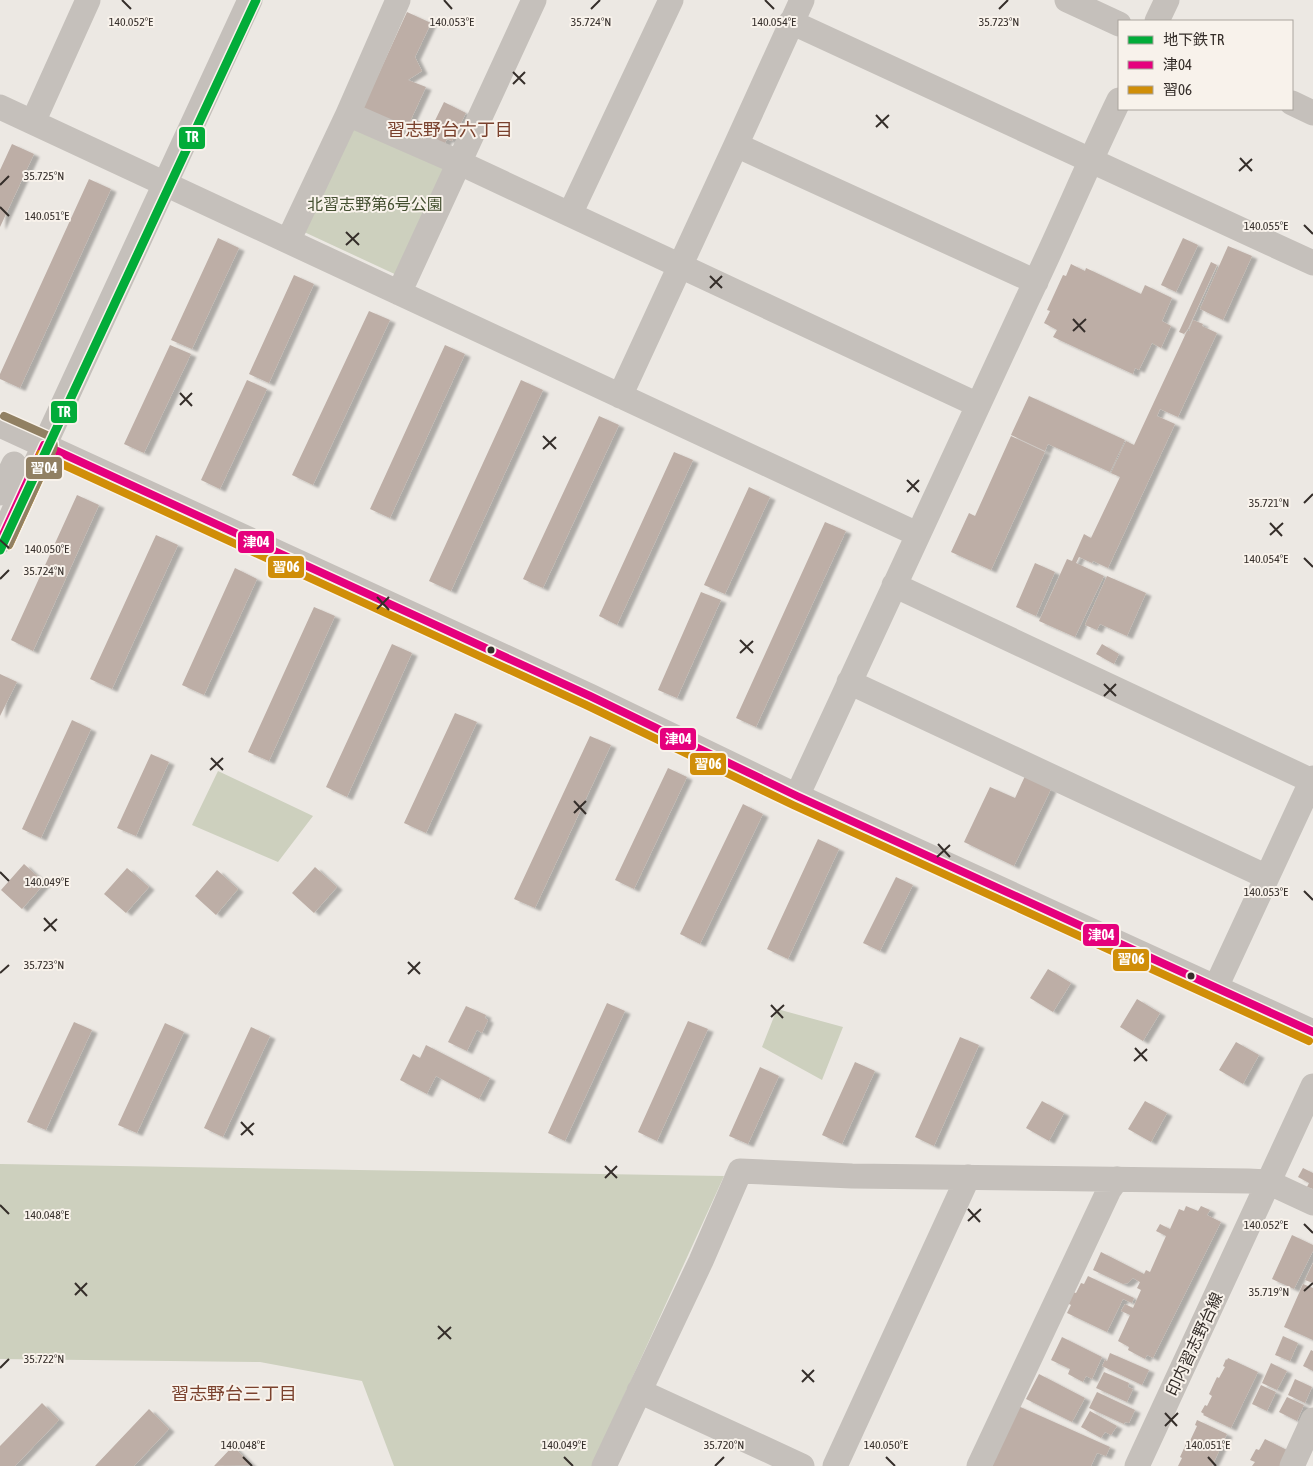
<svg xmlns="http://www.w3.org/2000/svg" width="1313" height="1466" font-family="'Asap Condensed','Noto Sans JP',sans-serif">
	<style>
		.green { fill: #cdd0be }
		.building { fill: #bdaea6; filter: url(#shadow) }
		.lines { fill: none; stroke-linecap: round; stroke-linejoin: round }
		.minor { stroke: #c5c0bb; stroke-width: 25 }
		.bus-1-casing { stroke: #f8f2eb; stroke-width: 11 }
		.bus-2-casing { stroke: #f8f2eb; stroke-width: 11 }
		.bus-3-casing { stroke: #f8f2eb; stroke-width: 11 }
		.bus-1 { stroke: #e5007d; stroke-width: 8 }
		.bus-2 { stroke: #d08e08; stroke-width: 8 }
		.bus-3 { stroke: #918063; stroke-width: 8 }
		.metro-1-casing { stroke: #f8f2eb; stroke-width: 12 }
		.metro-1 { stroke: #02ac39; stroke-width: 9 }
		.ticks { fill: none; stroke: #352e2a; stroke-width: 2 }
		.bus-dot { fill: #352e2a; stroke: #f8f2eb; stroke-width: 2 }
		.labels { text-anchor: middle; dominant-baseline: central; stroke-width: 4; stroke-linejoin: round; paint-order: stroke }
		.park-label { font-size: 16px; fill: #445031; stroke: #f8f2eb }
		.street-label { font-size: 16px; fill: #352e2a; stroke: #f8f2eb }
		.neighbourhood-label { font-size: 18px; fill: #7a412d; stroke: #f8f2eb }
		.ticks-label { font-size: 12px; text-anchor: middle; fill: #352e2a; stroke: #f8f2eb; stroke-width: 4; stroke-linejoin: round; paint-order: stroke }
		.line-badge { stroke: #f8f2eb; stroke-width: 2 }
		.badge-label { font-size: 14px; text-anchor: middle; font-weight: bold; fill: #fff }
	</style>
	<defs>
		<filter id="shadow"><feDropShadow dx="5.5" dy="3" stdDeviation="1" flood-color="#0004"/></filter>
	</defs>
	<rect width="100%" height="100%" fill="#ece8e3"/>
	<path class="green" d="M350 128 446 167 401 277 302 231Z
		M218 771 313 816 278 862 192 825Z
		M777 1009 843 1027 822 1080 762 1047Z
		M0 1164 724 1176 592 1466H394L362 1381 260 1362 0 1359Z"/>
	<path class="building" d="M407 12 431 23 415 57 422 71 408 80 426 87 407 128 363 108Z
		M444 102 466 113 452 141 447 139 444 145 427 137Z
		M417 120 425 124 420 136 412 132Z
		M12 144 34 154 0 227V170Z
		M89 179 111 189 20 388 0 379V374Z
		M218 238 239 248 192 349 171 340Z
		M1183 238 1198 245 1176 292 1161 285Z
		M1228 246 1252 256 1223 320 1200 309Z
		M1211 262 1217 265 1188 329 1184 334 1179 332Z
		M1071 264 1085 271 1086 268 1141 294 1145 285 1172 298 1162 321 1171 326 1161 348 1152 343 1139 370 1135 368 1133 374 1053 337 1057 330 1044 323 1050 311 1047 310 1063 275 1066 276Z
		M294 275 314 284 269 383 249 374Z
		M369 311 390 320 313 485 292 475Z
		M1193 320 1203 324 1202 326 1217 333 1178 417 1160 409 1157 416 1175 424 1108 568 1093 561 1092 563 1079 557 1076 563 1104 576 1075 637 1039 621 1067 559 1072 561 1084 534 1091 538 1120 477 1111 473 1126 441 1134 445 1187 331H1190L1189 330Z
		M170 345 191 354 144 453 124 444Z
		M445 345 465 354 390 518 370 509Z
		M247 380 267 389 220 489 201 480Z
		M521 380 543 390 451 591 429 581Z
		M1029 396 1125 440 1110 472 1048 444 1045 451 1011 435Z
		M599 416 619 425 543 588 523 579Z
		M1011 436 1045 452 991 570 951 552 969 513 975 516Z
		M674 452 693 460 617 625 599 616Z
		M749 487 770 497 725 594 704 585Z
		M77 495 99 505 33 651 11 640Z
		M825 522 846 531 756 727 736 718Z
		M156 535 178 545 112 689 90 679Z
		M1035 563 1055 572 1036 616 1016 607Z
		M235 568 257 579 204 695 182 685Z
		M1107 576 1146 593 1127 636 1100 624 1097 630 1085 625Z
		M701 592 721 600 677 698 658 690Z
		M314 607 335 616 269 761 248 752Z
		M392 644 412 653 347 797 326 787Z
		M1102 644 1119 654 1114 664 1096 654Z
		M0 674 17 682 0 716Z
		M455 713 477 722 426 833 404 823Z
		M72 720 91 729 41 838 22 829Z
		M590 736 611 745 535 908 514 899Z
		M151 754 169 762 136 836 117 828Z
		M668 768 687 777 634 889 615 880Z
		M1025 776 1051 789 1014 866 964 842 990 787 1015 798Z
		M743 804 763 814 700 944 680 934Z
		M818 839 839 849 788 959 767 949Z
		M24 864 45 883 22 909 1 890Z
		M315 867 337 887 314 913 292 893Z
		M127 868 149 887 126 913 104 894Z
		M217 870 238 889 216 915 195 896Z
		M896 877 913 885 880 951 863 943Z
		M1048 969 1071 983 1053 1012 1030 998Z
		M1137 999 1160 1013 1143 1041 1120 1027Z
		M607 1003 625 1011 565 1141 548 1133Z
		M466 1006 486 1015 485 1018 488 1020 482 1033 477 1030 467 1051 448 1042Z
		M688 1021 708 1029 657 1141 638 1132Z
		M74 1022 92 1030 46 1130 27 1122Z
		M165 1023 184 1032 137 1133 118 1125Z
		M251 1027 270 1036 223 1137 204 1128Z
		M960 1037 979 1045 934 1146 915 1137Z
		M1236 1042 1259 1055 1243 1084 1219 1070Z
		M426 1045 490 1078 479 1099 436 1076 427 1094 400 1080 413 1054 420 1058Z
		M855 1062 875 1071 842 1144 822 1135Z
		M760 1067 779 1076 748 1144 729 1136Z
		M1042 1101 1064 1113 1049 1141 1026 1128Z
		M1145 1101 1167 1113 1151 1142 1128 1129Z
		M1303 1168 1313 1173V1189L1307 1187 1309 1183 1298 1177Z
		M1186 1206 1198 1211 1201 1206 1210 1210 1207 1215 1221 1222 1153 1358 1147 1355 1145 1359 1128 1350 1129 1347 1118 1341 1130 1315 1121 1311 1125 1304 1133 1308 1141 1290 1137 1288 1140 1282 1133 1278 1128 1283 1123 1284 1093 1270 1101 1252 1144 1274 1146 1270 1150 1272 1166 1236 1156 1231 1160 1224 1170 1229 1179 1209 1184 1211Z
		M1292 1235 1313 1245V1251L1294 1289 1272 1279Z
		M1313 1263V1283L1305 1280Z
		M1088 1276 1134 1298 1132 1303 1123 1299 1107 1332 1067 1313 1071 1305 1067 1303 1073 1292 1076 1293 1081 1283 1084 1284Z
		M1303 1284 1313 1288V1340L1284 1327Z
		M1283 1336 1298 1343 1290 1361 1275 1355Z
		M1062 1337 1102 1357 1092 1379 1086 1376 1083 1382 1068 1374 1070 1369 1051 1360Z
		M1311 1350 1313 1351V1371L1303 1366Z
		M1110 1353 1149 1370 1142 1385 1102 1366 1105 1360 1107 1361Z
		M1228 1358 1258 1372 1231 1428 1203 1415 1204 1414 1201 1412 1205 1405 1207 1406 1212 1396 1209 1394 1217 1377 1219 1378 1225 1367 1223 1366 1226 1359 1227 1360Z
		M1271 1363 1287 1371 1277 1390 1262 1383Z
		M1104 1372 1129 1383 1128 1387 1133 1389 1127 1402 1096 1388Z
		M1039 1374 1085 1398 1072 1422 1026 1399Z
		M1295 1379 1312 1387 1305 1403 1288 1395Z
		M1261 1385 1276 1392 1267 1411 1252 1404Z
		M1097 1392 1135 1410 1129 1423 1125 1422 1124 1424 1089 1408Z
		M1287 1397 1304 1405 1297 1421 1279 1412Z
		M42 1403 59 1420 15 1466H0V1446Z
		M1016 1405 1110 1447 1106 1456 1097 1453 1091 1466H988Z
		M149 1409 169 1429 134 1466H95Z
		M1090 1411 1117 1426 1111 1435 1105 1432 1101 1438 1081 1427Z
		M1197 1420 1227 1434 1212 1466H1178L1182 1458 1180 1457 1186 1444 1188 1445 1197 1426 1195 1425Z
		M1265 1439 1289 1451 1281 1466H1252L1255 1462 1250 1460 1256 1449 1259 1450Z
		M233 1446 252 1465 214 1466Z"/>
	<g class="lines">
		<path class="minor" d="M1067 0 1119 24
			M1157 21 1167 0
			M791 22 1313 263
			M1292 103 1313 113
			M0 107 917 534
			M348 114 460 163 978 405
			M33 122 88 0
			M736 145 1036 282
			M570 214 671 0
			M288 241 348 114 398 0
			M399 293 534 0
			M620 396 736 145 802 0
			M0 425 590 696 797 796 1313 1032
			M0 493 14 464
			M0 541 250 0
			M894 585 1312 781
			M849 682 1267 877
			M797 796C873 630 950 465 1027 300 1059 234 1087 166 1119 100
			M1216 987 1313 778
			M639 1391 802 1466
			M604 1466 701 1261 740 1171 852 1176 1248 1181 1268 1182 1313 1203
			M835 1466 968 1177
			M979 1466 1109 1190 1117 1179
			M1137 1466 1313 1086
			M1292 1466 1313 1420"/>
		<defs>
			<path id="bus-1" d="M44 445 590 696 797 796 1313 1032
				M0 541 44 445"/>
			<path id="bus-2" d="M40 454 586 705 793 805 1309 1041
				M9 545 53 449"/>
			<path id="bus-3" d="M4 416 49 436C53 440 55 444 53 449L9 545"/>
		</defs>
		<use href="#bus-1" class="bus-1-casing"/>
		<use href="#bus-2" class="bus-2-casing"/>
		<use href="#bus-3" class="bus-3-casing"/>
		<use href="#bus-1" class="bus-1"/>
		<use href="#bus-2" class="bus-2"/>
		<use href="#bus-3" class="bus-3"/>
		<defs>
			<path id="metro-1" d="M0 550 256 0"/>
		</defs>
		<use href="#metro-1" class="metro-1-casing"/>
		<use href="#metro-1" class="metro-1"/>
	</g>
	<path class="ticks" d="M122 0 131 9M444 0 452 9M765 0 774 9M591 9 600 0M999 9 1008 0M513 72 525 84M513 84 525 72M876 115 888 128M876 127 889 115M1240 158 1252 171M1239 171 1252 159M0 185 9 176M0 207 9 216M1304 225 1313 234M346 232 359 245M346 245 359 233M710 276 722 288M710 288 722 276M1073 319 1085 332M1073 331 1086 319M180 393 192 406M180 405 192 393M543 436 556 449M543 449 556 437M907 480 919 492M907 492 919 480M1304 503 1313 494M1270 523 1282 536M1270 535 1283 523M0 540 9 548M1304 558 1313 567M0 579 9 570M377 597 389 610M377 609 389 597M740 640 753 653M740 653 753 641M1104 684 1116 696M1104 696 1116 684M211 758 223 770M210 770 223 758M574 801 586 814M574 813 586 801M938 844 950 857M937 857 950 845M0 872 9 881M1304 891 1313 900M44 918 56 931M44 931 57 919M408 962 420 974M0 973 9 965M408 974 420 962M771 1005 783 1018M771 1017 784 1005M1135 1048 1147 1061M1134 1061 1147 1049M241 1122 253 1135M241 1135 254 1123M605 1166 617 1178M605 1178 617 1166M0 1205 9 1214M968 1209 980 1222M968 1221 981 1209M1304 1224 1313 1233M75 1283 87 1296M1304 1291 1313 1283M75 1295 87 1283M438 1326 451 1339M438 1339 451 1327M0 1368 9 1359M802 1370 814 1382M802 1382 814 1370M1165 1413 1177 1426M1165 1426 1178 1413M243 1457 252 1466M564 1457 573 1466M886 1457 895 1466M1208 1457 1216 1466M715 1466 724 1457"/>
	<g class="bus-dot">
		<circle cx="491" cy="650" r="4.5"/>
		<circle cx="1191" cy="976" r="4.5"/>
	</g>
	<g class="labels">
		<g class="park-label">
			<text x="375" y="204">北習志野第6号公園</text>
		</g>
		<g class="street-label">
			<text transform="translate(1194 1344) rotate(-65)">印内習志野台線</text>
		</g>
		<g class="neighbourhood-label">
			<text x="450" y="129">習志野台六丁目</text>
			<text x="234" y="1393">習志野台三丁目</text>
		</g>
	</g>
	<g class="ticks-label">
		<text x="591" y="26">35.724°N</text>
		<text x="999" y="26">35.723°N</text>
		<text x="774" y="26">140.054°E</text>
		<text x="131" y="26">140.052°E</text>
		<text x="452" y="26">140.053°E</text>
		<text x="44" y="180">35.725°N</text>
		<text x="47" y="220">140.051°E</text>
		<text x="1266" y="230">140.055°E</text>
		<text x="1269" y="507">35.721°N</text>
		<text x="47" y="553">140.050°E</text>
		<text x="1266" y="563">140.054°E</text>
		<text x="44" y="575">35.724°N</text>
		<text x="47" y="886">140.049°E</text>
		<text x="1266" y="896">140.053°E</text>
		<text x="44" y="969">35.723°N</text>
		<text x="47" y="1219">140.048°E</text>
		<text x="1266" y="1229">140.052°E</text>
		<text x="1269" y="1296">35.719°N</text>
		<text x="44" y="1363">35.722°N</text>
		<text x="243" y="1449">140.048°E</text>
		<text x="564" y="1449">140.049°E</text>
		<text x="886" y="1449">140.050°E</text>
		<text x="1208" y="1449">140.051°E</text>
		<text x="724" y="1449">35.720°N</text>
	</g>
	<g class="line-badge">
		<rect x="178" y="126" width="28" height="24" rx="5" fill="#02ac39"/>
		<rect x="50" y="400" width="28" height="24" rx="5" fill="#02ac39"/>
		<rect x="25" y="456" width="38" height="24" rx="5" fill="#918063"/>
		<rect x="237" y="530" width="38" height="24" rx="5" fill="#e5007d"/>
		<rect x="267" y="555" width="38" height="24" rx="5" fill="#d08e08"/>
		<rect x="659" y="727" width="38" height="24" rx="5" fill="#e5007d"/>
		<rect x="689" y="752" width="38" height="24" rx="5" fill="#d08e08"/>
		<rect x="1082" y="923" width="38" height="24" rx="5" fill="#e5007d"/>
		<rect x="1112" y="948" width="38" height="24" rx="5" fill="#d08e08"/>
	</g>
	<g class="badge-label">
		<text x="192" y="142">TR</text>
		<text x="64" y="417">TR</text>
		<text x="44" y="473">習04</text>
		<text x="256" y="547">津04</text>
		<text x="286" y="572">習06</text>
		<text x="678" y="744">津04</text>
		<text x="708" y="769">習06</text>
		<text x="1101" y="940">津04</text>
		<text x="1131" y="964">習06</text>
	</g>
	<rect x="1118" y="20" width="175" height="90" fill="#f8f2eb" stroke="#aaa49e"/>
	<rect x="1128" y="36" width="25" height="8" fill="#02ac39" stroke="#aaa49e"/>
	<text x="1163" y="45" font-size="15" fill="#352e2a">地下鉄 TR</text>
	<rect x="1128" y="61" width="25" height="8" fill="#e5007d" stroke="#aaa49e"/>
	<text x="1163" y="70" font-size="15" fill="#352e2a">津04</text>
	<rect x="1128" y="86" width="25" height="8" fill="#d08e08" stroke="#aaa49e"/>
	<text x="1163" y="95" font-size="15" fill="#352e2a">習06</text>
</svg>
